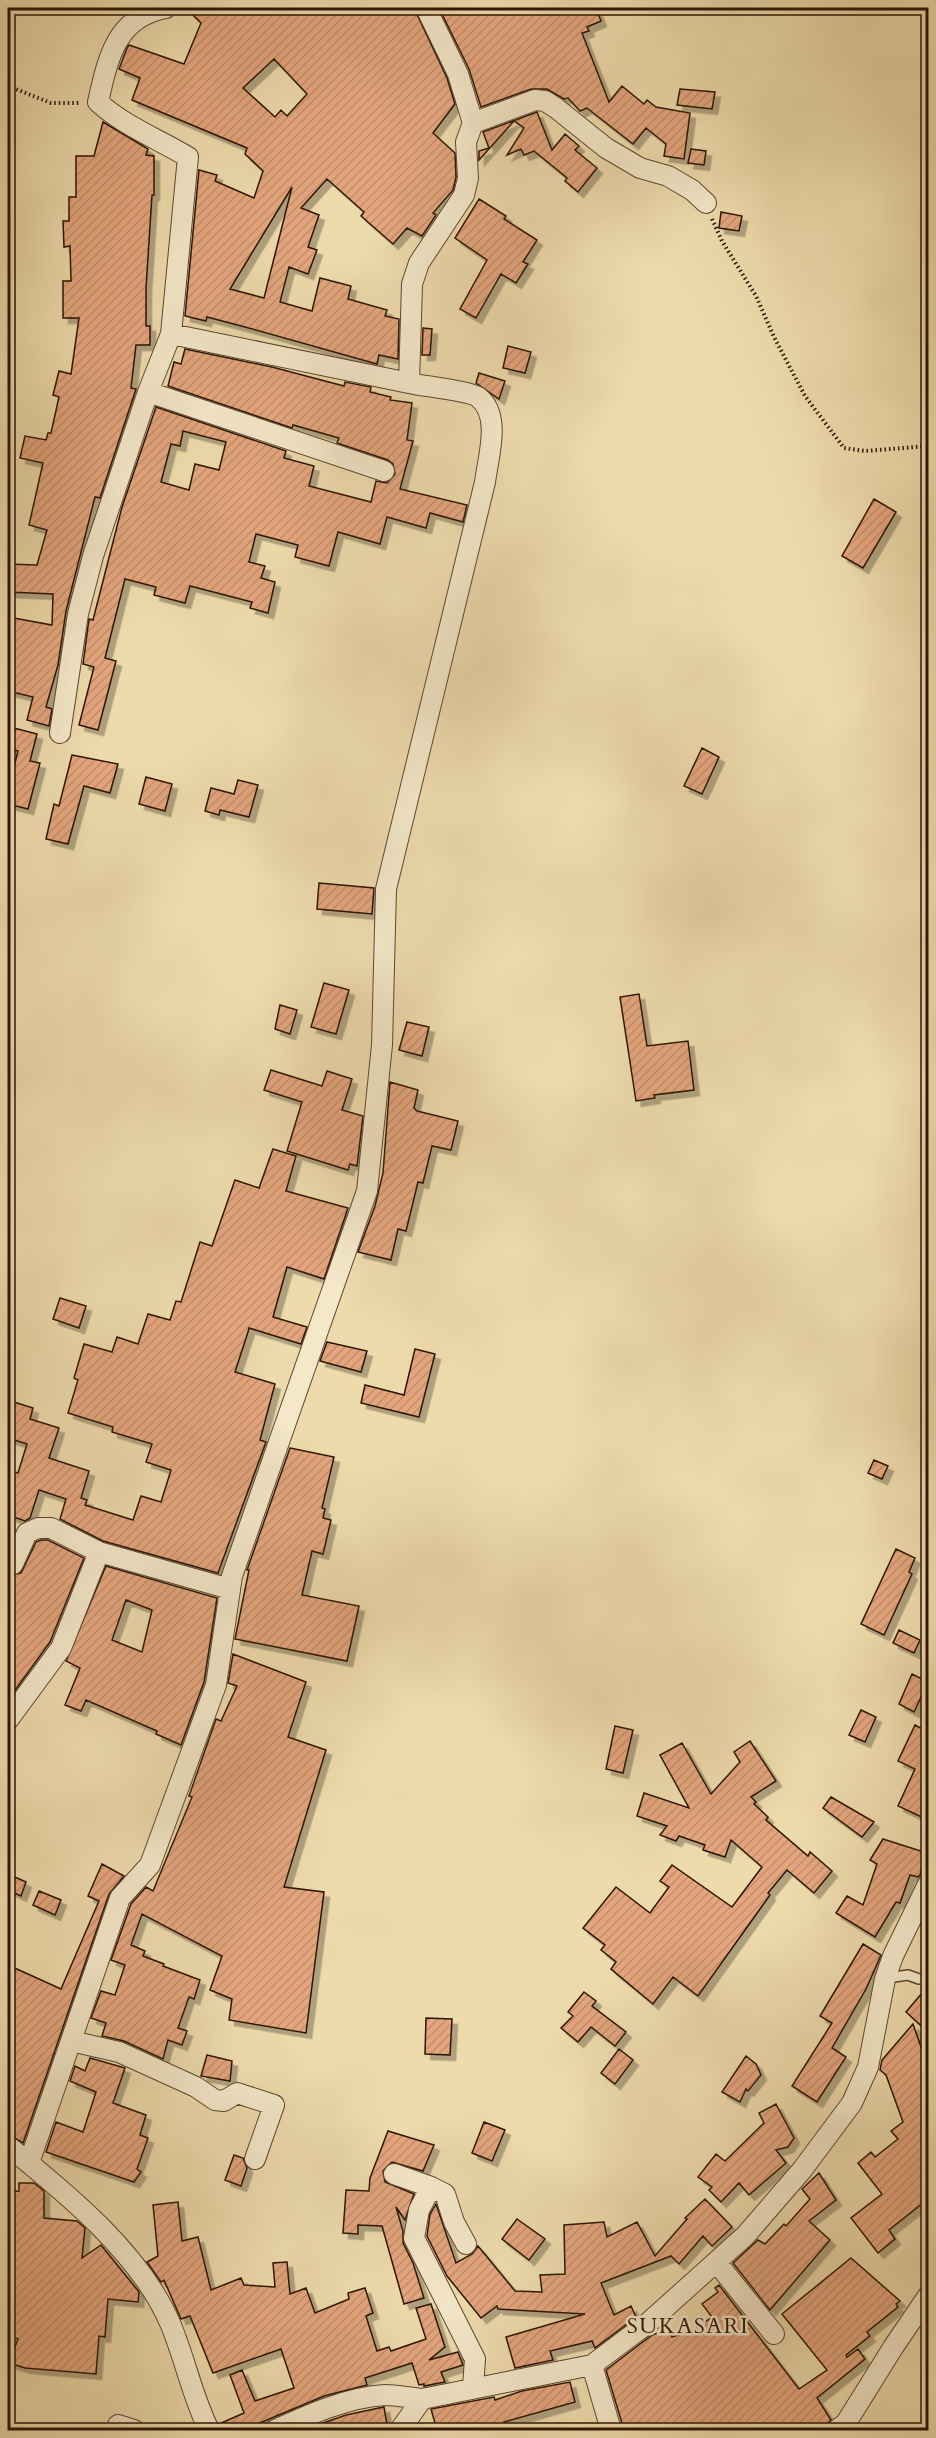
<svg xmlns="http://www.w3.org/2000/svg" width="936" height="2438" font-family="Cardo,serif">
	<style>
		.building { fill: url(#building-hatch); stroke: #2c1406; stroke-width: 1.5; fill-rule: evenodd; filter: url(#shadow) }
		.lines { fill: none; stroke-linecap: round; stroke-linejoin: round }
		.service-casing { stroke: #5c4630; stroke-width: 12 }
		.minor-casing { stroke: #5c4630; stroke-width: 22 }
		.path { stroke: #2c1406; stroke-width: 4; stroke-dasharray: 1.5 3; stroke-linecap: butt }
		.service { stroke: #f4e8c9; stroke-width: 9 }
		.minor { stroke: #f4e8c9; stroke-width: 20 }
		.labels { text-anchor: middle; dominant-baseline: central; stroke-width: 5; stroke-linejoin: round; paint-order: stroke }
		.quarter-label { font-size: 22px; letter-spacing: 1.5px; fill: #2c1406; stroke: #f4e8c9 }
	</style>
	<defs>
		<pattern id="building-hatch" width="6" height="6" patternUnits="userSpaceOnUse" patternTransform="scale(1.5)"><rect width="6" height="6" fill="#e4a67e"/><path d="M-1 1l2-2M0 6l6-6M5 7l2-2" fill="none" stroke="#c48e6b"/></pattern>
		<filter id="shadow"><feDropShadow dx="5.5" dy="5.5" stdDeviation="0" flood-color="#0004"/></filter>
	</defs>
	<rect width="100%" height="100%" fill="#eedbac"/>
	<filter id="stains"><feTurbulence type="fractalNoise" baseFrequency=".00333" numOctaves="4"/><feColorMatrix values="0 0 0 0 .2 0 0 0 0 .09 0 0 0 0 .02 0 0 0 .5 -.17"/></filter>
	<radialGradient id="worn" r=".72"><stop offset=".6" stop-color="#630" stop-opacity="0"/><stop offset="1" stop-color="#630" stop-opacity=".3"/></radialGradient>
	<path class="building" d="M186 8H414L447 78 455 104 433 133 455 153 456 177 453 190 433 213 436 215 422 236 407 228 393 244 361 216 364 212 327 179 301 208 319 215 308 247 317 250 308 274 289 267 280 302 312 311 320 278 351 286 348 299 387 310 385 316 399 319 398 359 379 355 377 364 245 327 207 317 206 321 185 316 199 170 217 175 215 181 254 198 263 171 245 154 247 148 132 100 140 78 119 69 127 48 129 45 184 64 201 23ZM274 59 307 94 287 116 281 110 275 117 243 88ZM292 187 264 298 230 289Z
		M439 8H596L601 21 587 27 589 31 582 33 609 102 622 86 644 104 647 100 656 107 690 113 684 159 664 156 666 144 646 128 633 144 587 108 580 111 568 98 564 99 547 89H531L481 107 469 69Z
		M680 89 715 92 712 109 677 105Z
		M537 112 552 150 565 134 579 146 575 150 597 168 578 192 565 181 567 178 534 151 524 155 521 149 507 155 524 128 514 121 479 160V151L489 148 483 132Z
		M103 122 148 149 146 155 154 156V195H152L146 288V326H150V345H136L131 388 136 389 100 498 95 497 66 611 58 665 46 707 52 709 49 726 27 720 33 697 8 691V617L52 625 53 594 8 592V564L37 565 47 530 29 525 43 463 20 458 25 436 46 440 48 433H51L59 397 53 395 59 371 71 374 79 318H63V281H71L70 246 64 247 63 221H69V197H76V156H94Z
		M691 149 706 151 704 165 688 163Z
		M479 199 506 216 504 219 537 240 523 262 528 264 516 283 501 274 476 318 460 309 487 260 455 238Z
		M721 212 742 216 739 231 719 228Z
		M423 328 432 329 430 355H422Z
		M508 346 531 352 525 373 503 368Z
		M185 349 272 367 344 386 345 382 371 387 370 392 391 397 390 400 412 403 407 440 413 441 400 489 467 505 463 522 430 513 426 528 387 517 380 544 338 532 329 566 295 557 298 545 256 534 249 562 265 566 261 578 275 582 268 613 250 608 252 602 190 586 185 603 154 595 156 587 125 579 105 658 116 661 98 730 79 725 94 667 83 664 89 619 93 620 122 507 156 407 286 451 284 458 314 466 309 486 371 502 376 481 387 483 395 474 393 464 388 460 337 443 339 438 293 425 292 428 168 386 174 362 181 364ZM183 431 226 442 219 470 195 464 189 490 161 482 171 444 180 446Z
		M479 373 505 381 499 399 476 383Z
		M874 499 896 512 863 568 842 556Z
		M14 728 37 734 30 761 40 763 28 809 8 804V791L18 751 8 748Z
		M702 748 719 757 702 794 684 786Z
		M72 755 118 764 110 793 84 786 68 844 46 839 54 804 59 806Z
		M146 777 172 784 165 811 139 804Z
		M238 780 258 785 249 817 220 810 219 815 205 811 211 788 234 794Z
		M319 883 374 888 372 914 317 909Z
		M324 983 349 990 336 1034 311 1027Z
		M639 994 647 1046 688 1041 694 1090 654 1095 655 1098 636 1101 620 997Z
		M280 1005 297 1010 290 1034 275 1029Z
		M407 1022 429 1027 422 1056 399 1050Z
		M271 1070 322 1086 327 1071 352 1079 342 1110 363 1116 357 1166 350 1164 348 1170 287 1151 302 1102 264 1090Z
		M390 1082 418 1090 414 1108 417 1111 458 1121 451 1150 432 1146 423 1183 418 1182 406 1231 398 1229 391 1260 358 1252 375 1206 383 1173Z
		M273 1149 296 1156 286 1191 348 1208 324 1279 287 1267 273 1317 307 1327 301 1344 249 1328 248 1332 235 1372 275 1384 260 1440 266 1442 218 1573 103 1541 60 1519 66 1499 39 1490 30 1518 25 1521 8 1515V1470L18 1473 27 1444 8 1438V1425L14 1402 33 1408 30 1419 59 1428 49 1458 89 1471 81 1498 87 1500 85 1505 133 1520 141 1496 161 1502 171 1470 146 1462 152 1444 112 1432 113 1427 68 1413 78 1380 74 1378 84 1344 112 1352 117 1337 138 1344 148 1314 170 1320 176 1301 181 1302 200 1242 212 1246 235 1180 259 1188Z
		M60 1298 86 1306 79 1328 53 1319Z
		M327 1342 367 1351 361 1372 320 1361Z
		M415 1349 435 1354 419 1417 361 1403 365 1385 404 1395Z
		M290 1448 334 1457 322 1508 325 1509 323 1518 331 1520 323 1554 312 1551 302 1595 359 1606 347 1661 235 1639 249 1570H247Z
		M874 1460 888 1466 882 1479 868 1473Z
		M41 1540H48L84 1558 50 1642 8 1700V1575L21 1573 36 1542Z
		M896 1549 915 1558 909 1572 912 1574 884 1635 861 1624Z
		M106 1566 217 1598 204 1682 181 1745 156 1734 157 1731 86 1700 81 1711 65 1705 80 1668 66 1661ZM126 1600 152 1610 142 1652 112 1640Z
		M899 1630 920 1640 914 1653 893 1643Z
		M233 1654 306 1682 288 1737 326 1750 284 1887 324 1892 306 2033 229 2020 232 1999 210 1990 222 1956 142 1914 131 1945 145 1951 143 1956 164 1964 163 1966 200 1980 194 1999 189 1997 178 2028 187 2031 182 2045 168 2040 163 2059 124 2041 102 2036 106 2023 91 2018 101 1991 115 1995 125 1965 111 1960 131 1904 146 1887 153 1891 192 1797 189 1796 216 1719 221 1721 237 1686 228 1683Z
		M912 1674 928 1682 914 1712 899 1704Z
		M861 1710 876 1717 865 1742 849 1735Z
		M915 1725 928 1732V1820L898 1806 915 1769 898 1761Z
		M615 1726 633 1730 623 1773 606 1769Z
		M750 1741 776 1781 751 1797 756 1802 754 1804 768 1817 766 1820 808 1856 810 1852 832 1871 814 1893 787 1870 768 1893 770 1895 698 1996 673 1977 653 2004 611 1969 616 1962 601 1950 605 1945 583 1928 616 1887 650 1913 669 1887 660 1881 672 1865 732 1907 762 1867 731 1840 725 1857 703 1850 705 1845 679 1836 676 1841 660 1835 667 1826 637 1816 644 1793 689 1808 660 1755 682 1743 711 1794 740 1762 734 1752Z
		M831 1797 874 1822 862 1837 823 1808Z
		M883 1839 927 1853 920 1875 918 1877 910 1875 900 1903 896 1902 875 1937 836 1913 847 1896 863 1905 877 1864 870 1860Z
		M102 1864 124 1876 109 1894 23 2143 8 2134V1965L61 1989 99 1901 88 1896Z
		M8 1874 26 1882 21 1896 8 1890Z
		M39 1891 61 1900 55 1915 33 1905Z
		M863 1944 881 1955 866 1989 832 2048 846 2057 817 2102 792 2086 832 2023 820 2016Z
		M928 1986V2032L906 2012Z
		M584 1992 596 2001 592 2006 626 2032 615 2046 591 2027 578 2042 561 2028 573 2016 568 2012Z
		M426 2018 452 2019 450 2055 425 2054Z
		M913 2024 928 2067V2199L889 2230 895 2239 878 2253 851 2218 882 2194 858 2163 871 2152 875 2157 898 2139 891 2131 903 2122 886 2075 880 2070 882 2060Z
		M619 2049 633 2060 615 2084 601 2073Z
		M207 2055 232 2061 230 2081 201 2076Z
		M746 2056 756 2064 761 2075 748 2091 746 2089 740 2102 722 2092Z
		M90 2058 125 2068 113 2103 146 2115 140 2135 148 2138 137 2169 141 2172 134 2182 46 2152 56 2122 83 2132 96 2092 70 2081 75 2066 85 2071Z
		M776 2104 794 2138 788 2147 776 2150 786 2163 749 2195 739 2183 721 2202 709 2190 712 2187 698 2177 716 2154 725 2161 764 2123 759 2113Z
		M484 2122 505 2130 492 2161 472 2153Z
		M388 2131 434 2145 423 2171 392 2162 383 2171 385 2182 414 2194 405 2220 396 2207 403 2231V2243L413 2263 424 2298 404 2304 382 2226 358 2225V2234L343 2233 346 2190 369 2191 370 2178Z
		M234 2155 243 2158 247 2168 241 2186 225 2180Z
		M819 2173 836 2200 809 2221 830 2240 770 2310 733 2263 758 2240 765 2244 784 2224 786 2226 810 2199 802 2189Z
		M19 2183H34L44 2191V2218L77 2221 85 2228 82 2258 101 2245 139 2292 138 2302 108 2299 105 2337 99 2336 96 2374 25 2368 9 2363 18 2339 12 2337 14 2331 8 2328V2192L19 2191Z
		M705 2199 732 2227 712 2246 703 2236 679 2264 671 2256 601 2283 614 2315 631 2306 636 2317 595 2348 592 2341 550 2351 553 2360 515 2368 506 2337 585 2314 498 2309 497 2306 481 2318 447 2276 427 2236 430 2214 436 2204 456 2263 472 2254 478 2246 515 2291 542 2292 540 2275 565 2274 564 2225 604 2222 607 2237 637 2222 655 2256 687 2219 685 2218Z
		M178 2202 182 2241 198 2237 211 2290 241 2278 244 2285 275 2287 273 2263 287 2262 290 2294 306 2288 315 2313 349 2299 348 2293 365 2288 373 2313 366 2316 377 2351 389 2347 391 2351 426 2339 416 2308 431 2304 445 2347 429 2360 458 2352 463 2365 441 2372 445 2382 424 2386V2384L419 2385 412 2363 365 2378 367 2385 324 2396 243 2430H221L219 2424 244 2413 230 2375 242 2370 255 2401 294 2388 281 2349 213 2373 190 2316 181 2319 164 2280 161 2282 147 2262 158 2256 153 2205Z
		M517 2219 545 2239 529 2260 502 2239Z
		M851 2258 900 2301 896 2304 898 2307 867 2332 870 2336 846 2355 847 2357 858 2349 865 2359 817 2398 831 2420 825 2428 624 2430 606 2370 652 2335 669 2329 672 2337 695 2329 712 2317 702 2304 718 2292 715 2288 719 2285 799 2389 827 2370 782 2314Z
		M570 2382 575 2402 504 2422 506 2430H437L431 2409 494 2397 495 2400 522 2391Z
		M384 2407 388 2430H303L346 2415Z"/>
	<g class="lines">
		<defs>
			<path id="service" d="M887 1978 908 1975 919 1979"/>
			<path id="minor" d="M166 8C116 17 108 58 98 102 124 126 158 139 188 157L171 334 409 383
				M426 8 458 74 473 123
				M148 392 384 471
				M60 733 78 614 93 556 148 392 171 334
				M8 1563 13 1564 27 1533 38 1528H51L99 1552 230 1589
				M8 1720 61 1648 99 1552
				M71 2041 119 2052 196 2087 215 2100 224 2101 237 2093 274 2105 255 2159
				M8 2146C66 2193 140 2253 170 2323 185 2358 192 2396 209 2430
				M29 2163 120 1898 150 1865 216 1685 232 1576 367 1191 382 1045 386 889 485 482C488 457 502 415 478 397 470 391 422 386 409 383L412 284 419 263 464 195 468 178 466 142 473 123 535 100 545 101 556 108 606 148 640 168 668 176 692 190 706 203
				M394 2174 431 2187
				M466 2244 454 2222 445 2194 431 2187 419 2210 414 2238 475 2359 473 2387
				M717 2263 774 2334
				M592 2365 611 2430
				M118 2425 134 2430
				M275 2430C308 2415 348 2397 385 2395 397 2395 410 2398 422 2399
				M400 2430 422 2399 592 2365 648 2323 745 2236 802 2170 852 2103 868 2067 885 1979 893 1956 928 1884
				M837 2430 846 2423 894 2346 928 2296"/>
		</defs>
		<use href="#service" class="service-casing"/>
		<use href="#minor" class="minor-casing"/>
		<path class="path" d="M8 86 51 103H80
			M712 219 722 241 756 296 774 337 805 396 844 448 865 451 928 446"/>
		<use href="#service" class="service"/>
		<use href="#minor" class="minor"/>
	</g>
	<g class="labels">
		<g class="quarter-label">
			<text x="688" y="2326">SUKASARI</text>
		</g>
	</g>
	<rect width="936" height="2438" fill="none" stroke="#eedbac" stroke-width="30"/>
	<rect x="9" y="9" width="918" height="2420" fill="none" stroke="#2c1406" stroke-width="3"/>
	<rect x="15" y="15" width="906" height="2408" fill="none" stroke="#2c1406" stroke-width="1.5"/>
	<rect width="100%" height="100%" filter="url(#stains)"/>
	<rect width="100%" height="100%" fill="url(#worn)"/>
</svg>
